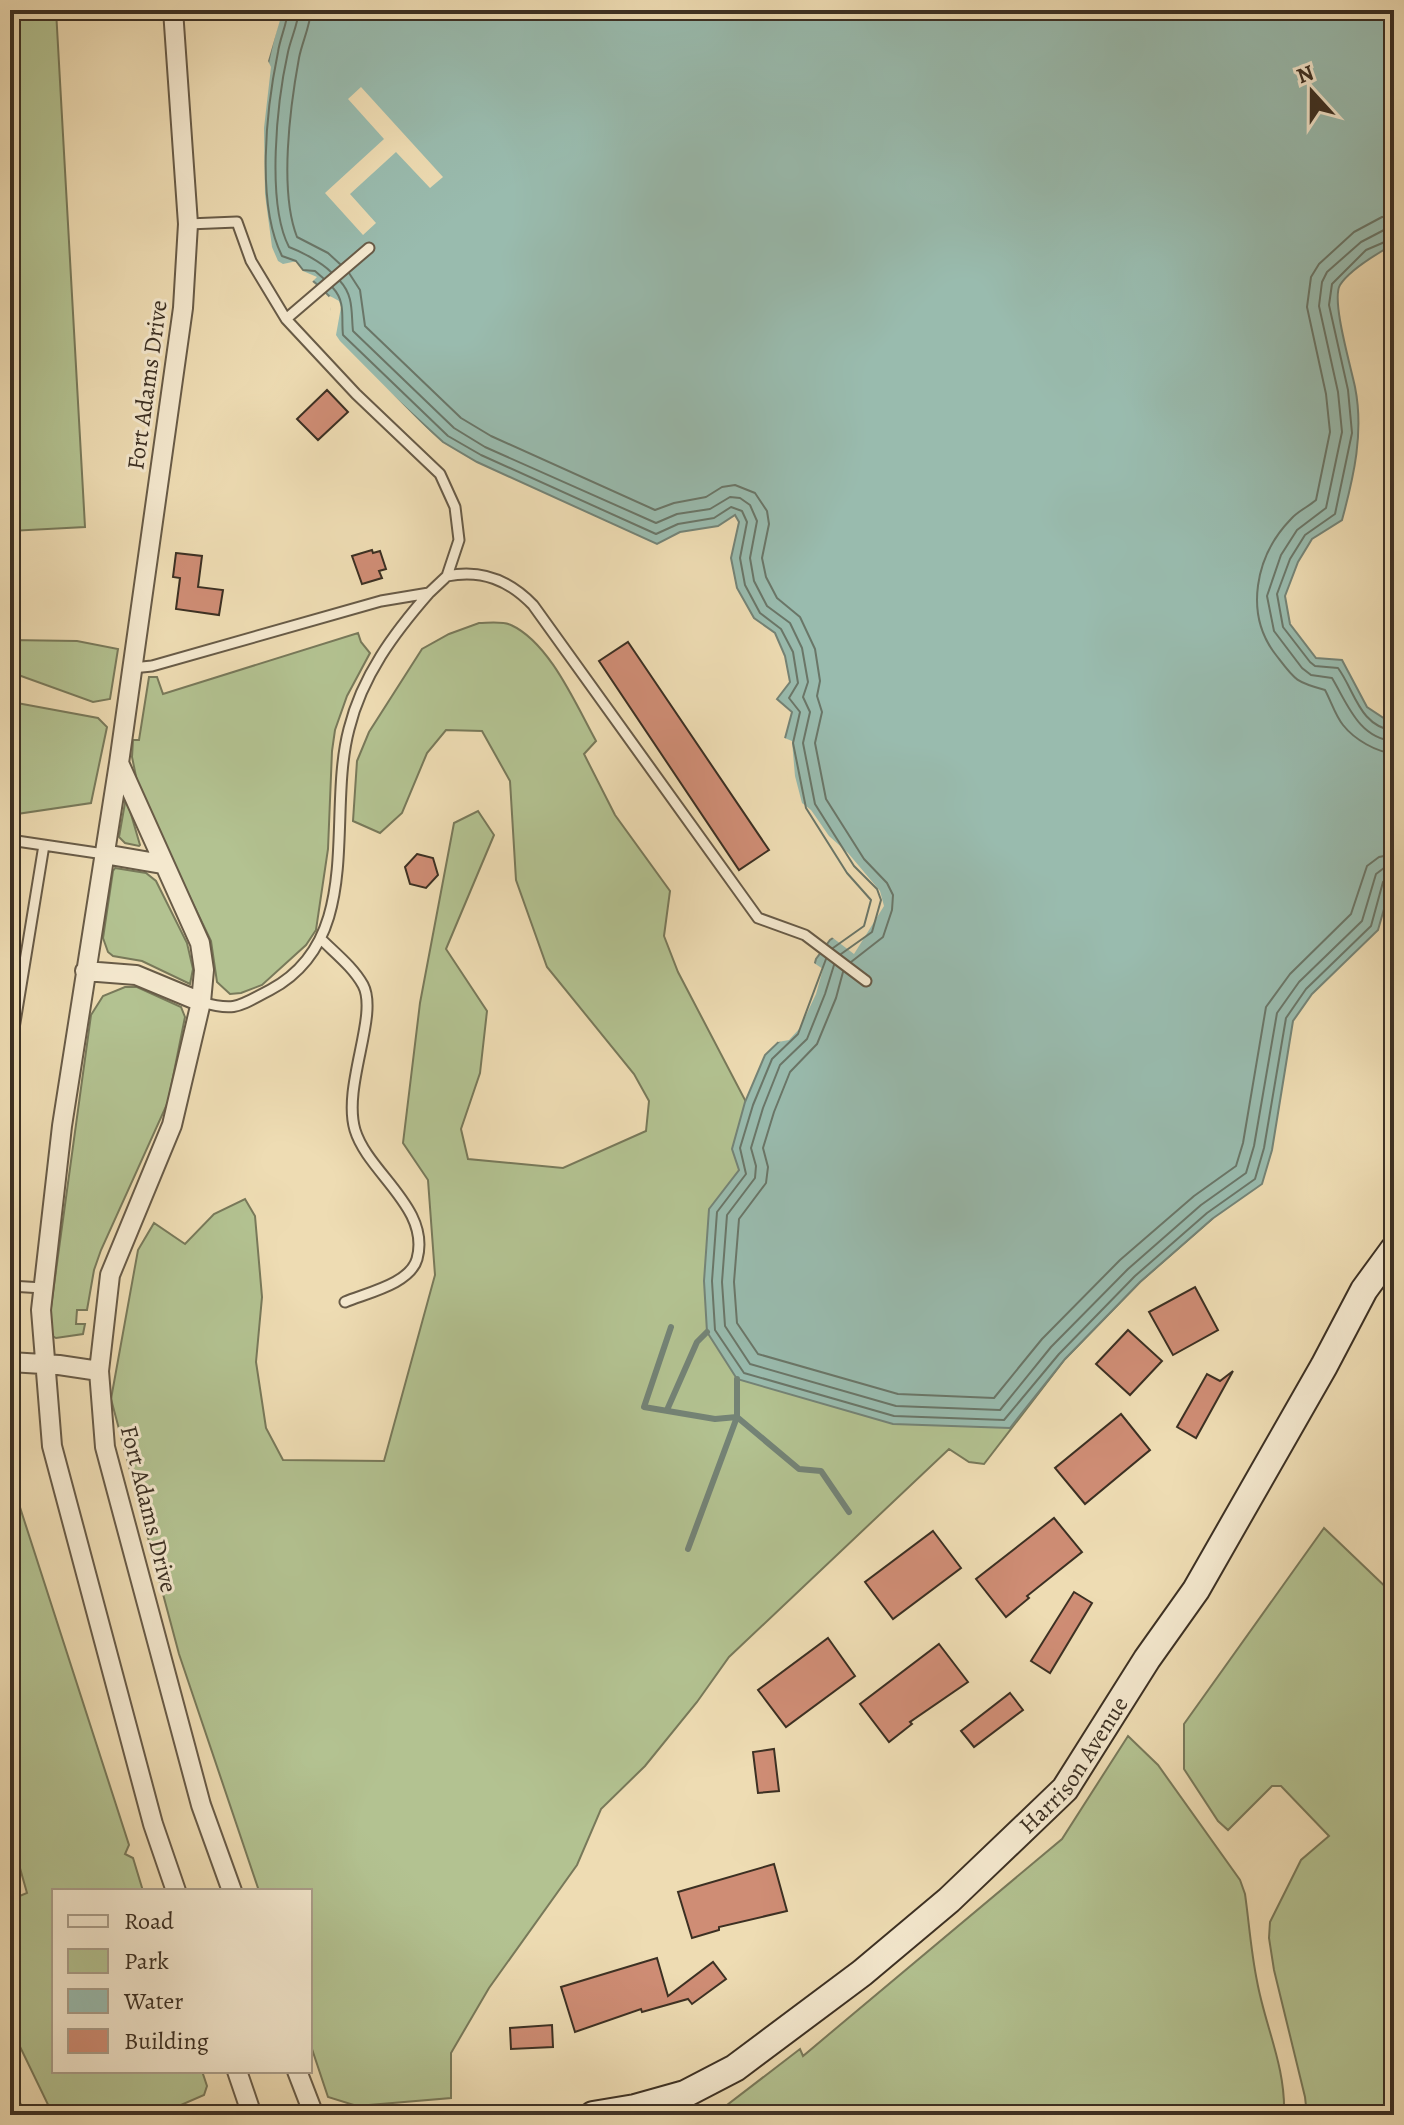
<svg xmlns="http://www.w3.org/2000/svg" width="1404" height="2125" font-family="Alegreya,serif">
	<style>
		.green { fill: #b3c291; stroke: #78795a; stroke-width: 2 }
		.water { fill: #99bbae; stroke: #748376; stroke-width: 2 }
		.pier { fill: #eedcb3 }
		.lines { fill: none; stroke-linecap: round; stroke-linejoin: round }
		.shore { stroke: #6a7668; stroke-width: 2 }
		.stream { stroke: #748376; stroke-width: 6 }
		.building { fill: #cf8d75; stroke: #3c3023; stroke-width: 2 }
		.lane-casing { stroke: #685b47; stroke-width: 13 }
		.street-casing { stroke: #685b47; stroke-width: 22 }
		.secondary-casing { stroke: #3c3023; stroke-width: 30 }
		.lane { stroke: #f4e8ce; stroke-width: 9 }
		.street { stroke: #f4e8ce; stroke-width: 18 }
		.secondary { stroke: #f4e8ce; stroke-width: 26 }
		.labels { text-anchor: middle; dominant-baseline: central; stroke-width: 6; stroke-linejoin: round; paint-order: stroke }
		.street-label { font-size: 24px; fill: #3c3023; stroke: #f4e8ce }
	</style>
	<rect width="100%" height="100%" fill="#eedcb3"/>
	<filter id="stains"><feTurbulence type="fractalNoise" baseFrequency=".0025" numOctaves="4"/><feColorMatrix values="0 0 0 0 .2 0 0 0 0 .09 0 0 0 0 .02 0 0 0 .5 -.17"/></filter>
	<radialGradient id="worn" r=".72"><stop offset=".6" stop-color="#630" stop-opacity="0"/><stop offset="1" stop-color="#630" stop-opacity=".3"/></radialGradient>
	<path class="green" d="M10 10H56L85 527 10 531Z
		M479 623C488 623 503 621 511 625 550 643 576 705 596 741L584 754 615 815 670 891 664 936 678 972 746 1102 1212 1219 1140 1282 1065 1359 984 1464 969 1462 949 1449 729 1657 697 1702 645 1766 601 1809 577 1865 489 1988 451 2053V2098L357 2106 328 2097 310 2043V1891H259L179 1654 111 1399 138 1250 154 1223 185 1244 214 1214 245 1199 255 1216 262 1297 256 1362 266 1428 283 1460 384 1461 435 1275 428 1180 403 1143 420 1003 454 823 478 811 494 835 446 949 487 1011 480 1073 461 1129 468 1159 563 1168 646 1131 649 1101 634 1074 547 967 516 880 510 781 482 731 446 730 427 753 402 813 380 833 353 821 357 761 369 732 422 649 449 634Z
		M358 633 361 642 370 653 347 696 335 730 332 751 328 849 316 930 306 945 262 985 241 993 230 994 217 982 211 941 139 791 132 757 133 740H139L149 677H157L163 694Z
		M10 640 77 641 118 649 110 699 93 702 10 672Z
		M17 703 98 718 107 727 91 803 10 815V725H14Z
		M126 797 140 845 139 846 125 843 119 837Z
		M115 868 146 873 156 881 187 943 193 969 190 984 142 961 113 956 108 952 103 938 113 871Z
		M125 987H137L181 1007 185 1017 168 1102 101 1250 94 1270 87 1310H77L76 1324H85L83 1334 56 1338 49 1334 48 1329 91 1015 103 996Z
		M10 1492 16 1495 129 1845 125 1854 133 1858 143 1891H54V2071H202L207 2086 204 2095 158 2115H53L10 2026V1900L27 1893 14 1847H10Z
		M1324 1528 1394 1595V2115H1307L1305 2097 1274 1970 1269 1938 1270 1922 1301 1860 1329 1836 1281 1786H1272L1228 1830 1218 1821 1184 1769V1724Z
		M1128 1736 1158 1765 1240 1880 1245 1894C1249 1922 1251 1952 1257 1981 1265 2026 1286 2067 1284 2115H714L800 2049 803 2056 1062 1839Z
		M10 2082 26 2115H10Z"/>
	<path class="water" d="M281 10H1394V244C1378 253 1350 269 1340 285 1331 300 1351 367 1355 387 1364 432 1354 476 1342 520L1312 539 1298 562 1285 596 1290 624 1316 658 1342 660 1367 707 1391 723 1394 730V874L1378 930 1312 994 1293 1021 1272 1150 1262 1184 1212 1219 1140 1282 1065 1359 1010 1428 893 1424 737 1379 707 1332 704 1281 709 1209 739 1170 732 1149 745 1102 765 1055 790 1031 808 989 816 959 830 940 858 921 864 902 798 811 784 742 792 712 777 699 790 682 785 656 775 633 754 618 737 588 731 558 739 522 735 515 718 526 680 532 657 544 477 462 443 442 371 376 334 337 331 298C315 281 301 269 278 265 242 194 260 84 281 10Z"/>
	<path class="pier" d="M277 10H283L268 61 271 67 264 128 265 194 272 247 278 261 283 264 297 261 303 271 317 277 311 283H297L290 271 274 267 262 243 253 188 259 96 266 49Z
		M361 87 443 177 430 188 396 152 350 194 376 223 363 235 325 193 384 139 348 99Z
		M330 296 339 301 341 307 336 335 340 341 448 450 369 379 331 339V310L327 299Z
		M782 737 792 741 795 776 802 803 811 810 829 836 848 853 880 891 884 906 854 954 829 935 854 918 859 903 837 880 795 812 780 743Z
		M811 961 823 969 816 994 800 1028 789 1040 778 1042 776 1039 787 1029 804 987Z"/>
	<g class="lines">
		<path class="shore" d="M288 10C287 24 280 38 278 52 266 110 256 204 282 256L296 261 303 270 315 271 323 278
			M299 10C298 24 291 38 288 52 277 101 266 203 289 247 302 252 321 262 331 272
			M311 10C310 27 302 42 299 58 290 107 279 191 297 237L328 253 340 264
			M1394 216 1382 217 1354 232 1319 264 1311 277 1307 307 1326 394 1330 432 1316 500C1308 507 1298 511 1291 519 1255 556 1244 614 1276 655 1295 680 1295 682 1325 690 1331 701 1335 715 1343 725 1354 739 1377 753 1394 753
			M1394 228 1384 230 1361 242 1327 272 1322 282 1319 306 1338 392 1342 432 1326 508 1297 530 1281 555 1267 596 1274 631 1302 668 1311 675 1332 678C1347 703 1359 739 1394 741
			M1394 238 1366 250 1332 284 1329 305 1348 390 1352 433 1335 514 1305 535 1290 559 1277 594 1283 627 1310 662 1315 666 1338 668C1355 691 1359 726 1394 731
			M349 273 360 290 365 326 461 418 491 436 655 510 674 503 706 497 722 487 735 485 755 493 767 511 769 524 762 558 766 577 777 598 800 617 815 649 820 681 817 696 822 712 815 743 826 799 864 859 887 883 893 895 892 910 883 937 851 962
			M340 281C354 296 351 313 353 331L454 428 485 447 656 523 677 514 710 509 730 497 740 498 750 505 757 521 750 558 754 581 767 606 790 623 802 648 808 682 803 697 810 712 803 743 815 804 854 866 877 889 881 900 872 932 841 954
			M333 288C346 302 341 318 343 335L448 436 481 455 656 534 678 524 714 518 731 507 742 511 747 522 740 558 745 585 760 613 781 629 793 652 798 683 789 698 800 712 793 743 806 808 847 873 871 900 864 926 833 948
			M826 959 798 1034 772 1059 753 1105 740 1148 746 1174 717 1212 712 1281 715 1330 744 1373 894 1416 1004 1420 1059 1354 1135 1276 1207 1213 1255 1179 1264 1148 1286 1018 1306 989 1371 926 1383 882 1388 877 1394 876
			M834 965 825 994 807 1039 780 1065 763 1108 751 1148 756 1166 755 1178 727 1215 722 1282 725 1326 750 1364 896 1406 1000 1410 1051 1347 1128 1269 1201 1205 1246 1173 1254 1146 1277 1013 1299 982 1362 921 1376 874 1384 868 1394 866
			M843 972 836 998 817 1044 790 1072 774 1112 763 1148 768 1167 766 1183 739 1219 734 1282 737 1323 758 1354 898 1394 994 1398 1042 1339 1120 1260 1194 1196 1236 1166 1243 1143 1266 1007 1290 974 1351 914 1367 866 1379 857 1394 854"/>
		<path class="stream" d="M671 1327 644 1407 715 1419 737 1417 799 1469 821 1471 849 1512
			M667 1410 697 1342 707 1332
			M688 1549 737 1417V1379"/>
	</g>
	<path class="building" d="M327 390 348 412 318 440 297 419Z
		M372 550 373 553 380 551 386 569 379 571 382 578 362 584 352 556Z
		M176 553 202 556 198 587 223 590 219 615 176 609 180 578 173 577Z
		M628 642 769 850 739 870 599 661Z
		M417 854 433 858 438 875 426 888 410 884 405 867Z
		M1195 1287 1218 1330 1173 1355 1149 1312Z
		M1128 1330 1162 1361 1130 1395 1096 1364Z
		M1233 1371 1196 1438 1177 1427 1207 1374 1220 1381Z
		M1121 1414 1150 1450 1085 1504 1055 1468Z
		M1054 1518 1082 1552 1027 1596 1029 1598 1006 1617 976 1579Z
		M933 1531 961 1568 893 1619 865 1582Z
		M1074 1592 1092 1603 1050 1673 1031 1661Z
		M828 1638 855 1676 786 1727 758 1690Z
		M939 1644 968 1682 910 1722 912 1724 889 1742 860 1704Z
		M1010 1693 1023 1710 974 1747 961 1731Z
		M774 1749 779 1791 758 1793 753 1752Z
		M774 1864 787 1911 719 1927V1930L692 1938 678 1892Z
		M657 1958 668 1996 713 1962 726 1979 692 2004 688 1999 642 2012 641 2009 575 2032 561 1987Z
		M552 2025 553 2047 511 2049 510 2028Z"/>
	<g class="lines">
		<defs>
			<path id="lane" d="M286 319 369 248
				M447 576C482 569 509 580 533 605L758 918 805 935 866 981
				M132 668 152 666 381 601 429 593 447 576 459 540 455 507 440 474 356 394 286 319 251 261 237 222 188 224
				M10 840 104 854
				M321 939C335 953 353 967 363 985 379 1015 342 1086 355 1130 368 1173 431 1208 417 1259 410 1284 366 1293 345 1302
				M201 1002C236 1012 239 1006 270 990 366 939 326 816 349 729 362 676 394 633 429 593
				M10 1053 44 845
				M10 1286 43 1288"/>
			<path id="street" d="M173 10 188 224 183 308 119 763 62 1126 41 1310 52 1446 153 1824 176 1891
				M119 763 200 943 204 970 201 1002 172 1125 110 1275 99 1371 105 1447 201 1805 232 1891
				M104 854 162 864
				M85 971 136 975 201 1002
				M10 1362 59 1365 99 1371
				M237 2071 252 2115
				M297 2071 314 2115"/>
			<g id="secondary">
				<path id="s1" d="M593 2115 635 2108 685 2094 735 2068 862 1973 949 1900 1065 1789 1147 1659 1196 1590 1324 1366 1364 1290 1394 1249"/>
			</g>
		</defs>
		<use href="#lane" class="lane-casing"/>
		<use href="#street" class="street-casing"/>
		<use href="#secondary" class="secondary-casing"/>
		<use href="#lane" class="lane"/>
		<use href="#street" class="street"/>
		<use href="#secondary" class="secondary"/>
	</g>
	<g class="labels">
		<g class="street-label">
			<text transform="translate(147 385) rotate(-82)">Fort Adams Drive</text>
			<text transform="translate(149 1509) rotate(76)">Fort Adams Drive</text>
			<text stroke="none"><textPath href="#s1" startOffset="608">Harrison Avenue</textPath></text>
		</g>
	</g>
	<rect width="1404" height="2125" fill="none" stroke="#eedcb3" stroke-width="40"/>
	<rect x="12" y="12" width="1380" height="2101" fill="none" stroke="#3c3023" stroke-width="4"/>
	<rect x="20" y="20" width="1364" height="2085" fill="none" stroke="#3c3023" stroke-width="2"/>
	<rect x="52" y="1889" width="260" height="184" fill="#f4e8ce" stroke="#aa9e8a" stroke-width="2"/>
	<rect x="68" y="1915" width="40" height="12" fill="#f4e8ce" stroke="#aa9e8a" stroke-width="2"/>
	<text x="124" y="1929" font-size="24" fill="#3c3023">Road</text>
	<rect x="68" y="1949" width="40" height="24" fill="#b3c291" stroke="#aa9e8a" stroke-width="2"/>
	<text x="124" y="1969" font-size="24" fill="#3c3023">Park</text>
	<rect x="68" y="1989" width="40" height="24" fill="#99bbae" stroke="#aa9e8a" stroke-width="2"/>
	<text x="124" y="2009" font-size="24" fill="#3c3023">Water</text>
	<rect x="68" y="2029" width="40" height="24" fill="#cf8d75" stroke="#aa9e8a" stroke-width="2"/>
	<text x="124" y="2049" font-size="24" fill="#3c3023">Building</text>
	<g transform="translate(1312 92) rotate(339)" stroke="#f4e8ce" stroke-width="6" paint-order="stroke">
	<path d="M0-6L14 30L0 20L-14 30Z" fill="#3c3023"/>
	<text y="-12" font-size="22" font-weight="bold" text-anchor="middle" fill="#3c3023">N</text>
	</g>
	<rect width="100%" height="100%" filter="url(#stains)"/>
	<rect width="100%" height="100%" fill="url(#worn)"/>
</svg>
